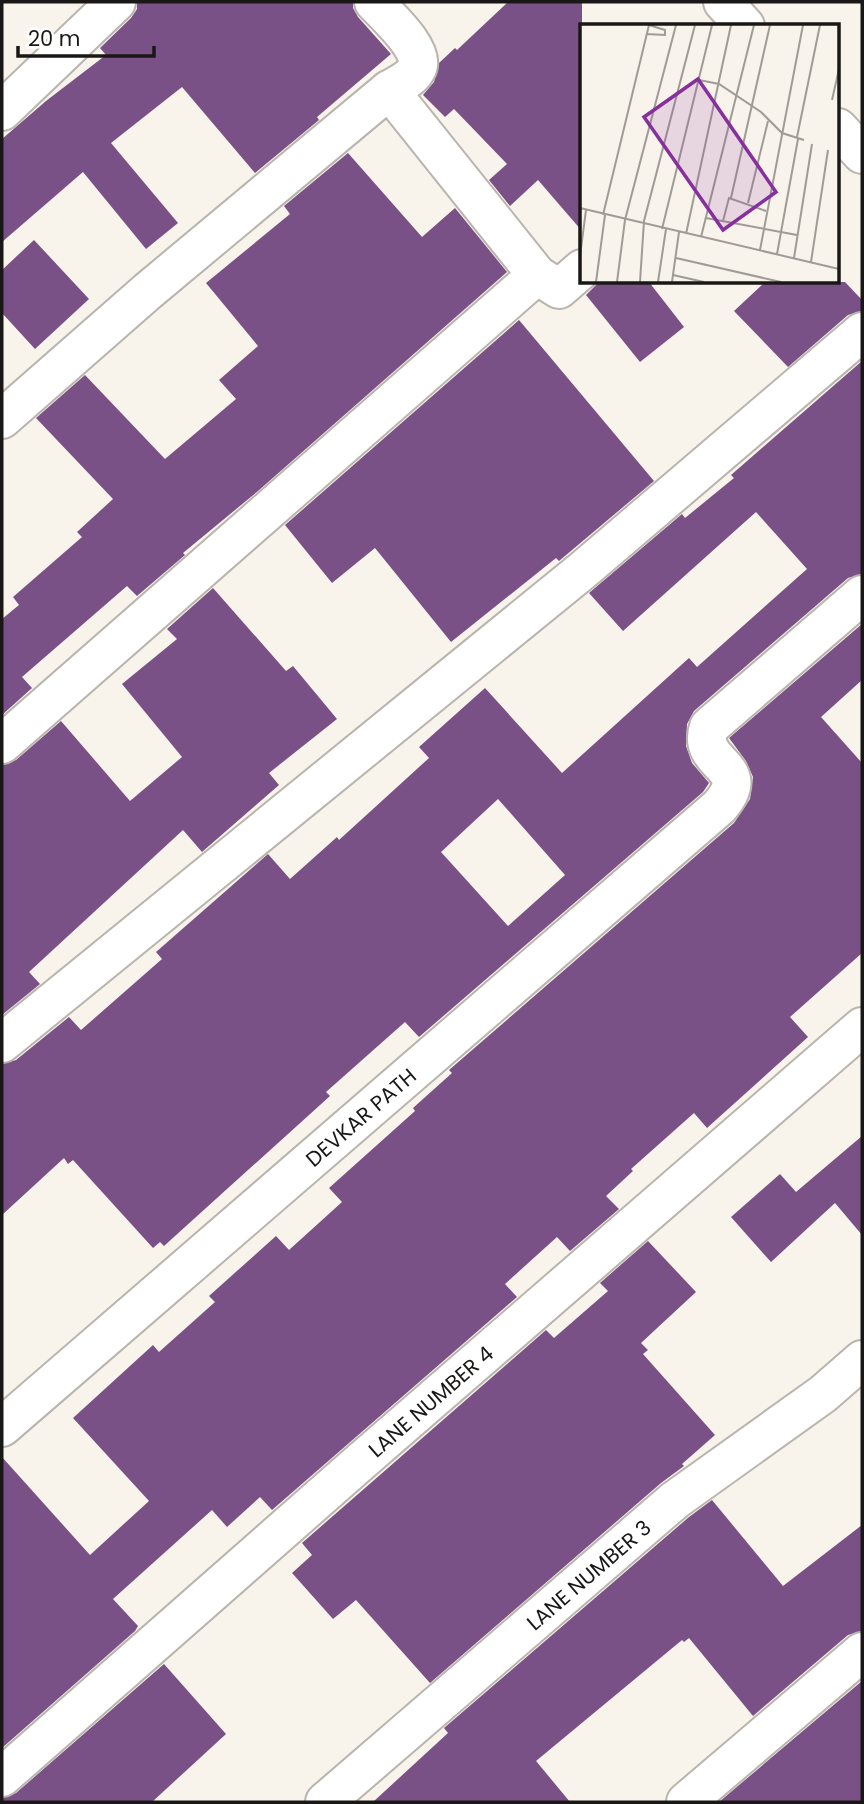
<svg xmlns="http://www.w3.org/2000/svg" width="864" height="1804" font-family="Poppins,sans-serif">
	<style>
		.building { fill: #7a5186; fill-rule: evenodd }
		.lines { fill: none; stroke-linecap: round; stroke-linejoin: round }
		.minor-casing { stroke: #b9b4ad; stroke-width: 42 }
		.minor { stroke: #fff; stroke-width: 38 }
		.labels { text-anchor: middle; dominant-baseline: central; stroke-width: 7; stroke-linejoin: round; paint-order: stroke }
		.street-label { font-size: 21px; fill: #1a1816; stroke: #fff }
		.inset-road { fill: none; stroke: #9f9b96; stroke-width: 2 }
		.view { fill: #86309e; fill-opacity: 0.15; stroke: #86309e; stroke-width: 3.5 }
		.inset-edge { fill: none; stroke: #1a1816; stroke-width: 3.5 }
	</style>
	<rect width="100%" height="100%" fill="#f8f3eb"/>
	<path class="building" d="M137 2H353V8L358 17 391 54 317 117 319 120 255 173 182 87 111 143 178 223 146 249 83 172 2 242V139L46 101 106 55 100 48 131 18 137 9Z
		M508 2H582V231L538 180 510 206 489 180 507 164 454 109 445 117 423 95 434 82 439 63 455 48 457 50Z
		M348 153 422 237 455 208 507 272 258 491 183 553 185 555 137 596 127 586 22 677 32 688 2 715V619L19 605 13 597 82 537 77 532 113 499 36 418 85 375 165 459 236 399 219 380 258 346 206 283 290 214 284 206Z
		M34 240 89 299 35 349 2 313V270Z
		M599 282H649L684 327 640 362 586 295Z
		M765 282H845L862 300V311L848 315 788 367 734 311Z
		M519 320 654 481 559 561 556 558 451 642 375 548 332 583 285 525Z
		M862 361V574L848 578 694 711 687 724 686 746 692 763 709 783 703 792 419 1037 405 1022 326 1092 330 1096 164 1246 160 1242 153 1248 73 1160 68 1164 64 1158 2 1215V1064L16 1060 69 1017 81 1030 162 959 156 952 268 854 290 879 337 837 339 840 429 758 419 747 485 688 562 773 689 658 697 667 807 569 756 512 623 631 589 593 682 514 685 518 734 478 731 475ZM498 799 565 875 508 926 441 852Z
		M213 588 286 671 293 666 337 719 269 773 279 785 202 852 183 830 29 972 40 984 2 1015V765L16 760 61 721 130 801 182 757 122 684 177 639 167 629Z
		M862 624V680L821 717 862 763V953L790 1017 808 1037 707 1128 694 1113 631 1169 633 1171 606 1196 619 1209 570 1251 557 1237 505 1284 517 1297 272 1510 260 1497 227 1527 212 1510 113 1599 138 1626 135 1631 2 1748V1457L90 1555 149 1501 73 1418 153 1345 159 1352 215 1302 209 1296 276 1236 289 1250 342 1202 329 1188 415 1111 413 1108 452 1073 449 1070 734 823 750 799 753 777 746 761 729 738Z
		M862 1136V1235L835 1203 771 1262 731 1217 780 1174 796 1192Z
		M648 1241 696 1292 641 1343 648 1350 643 1354 715 1435 682 1464 684 1466 661 1483 430 1683 356 1600 333 1619 292 1573 312 1555 302 1543 546 1330 554 1338 608 1291 600 1283Z
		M712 1500 783 1586 862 1525V1631L848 1635 753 1716 689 1638 684 1642 682 1640 536 1761 570 1802H373L448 1733 444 1728 689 1517Z
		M164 1664 226 1734 152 1802H2V1798L16 1793Z
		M862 1681V1802H719Z"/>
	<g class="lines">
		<defs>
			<g id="minor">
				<path d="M723 2 745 26"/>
				<path d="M389 90 537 275 559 289 582 269"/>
				<path d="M2 111 116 2"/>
				<path d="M838 128 862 154"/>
				<path d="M2 419 148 291 389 90C398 85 411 79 416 70 428 52 386 15 374 2"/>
				<path d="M2 744 537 275"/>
				<path d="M2 1043 583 570 862 332"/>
				<path id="s1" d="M2 1427 719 807C757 765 695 766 709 727L862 595"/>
				<path id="s2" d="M2 1777 358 1464 862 1027"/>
				<path id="s3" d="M325 1802 675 1500 823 1394 862 1360"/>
				<path d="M686 1802 862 1652"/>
			</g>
		</defs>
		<use href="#minor" class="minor-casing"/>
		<use href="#minor" class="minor"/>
	</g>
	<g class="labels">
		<g class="street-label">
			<text stroke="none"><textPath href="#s1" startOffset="474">DEVKAR PATH</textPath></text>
			<text stroke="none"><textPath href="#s2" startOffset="570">LANE NUMBER 4</textPath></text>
			<text stroke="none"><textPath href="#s3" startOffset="348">LANE NUMBER 3</textPath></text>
		</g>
	</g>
	<g transform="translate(580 24)">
		<rect width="259" height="259" fill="#f8f3eb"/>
		<path class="inset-road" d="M66 10 85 11V6L69 1M119 56 139 60 181 88 202 109 224 116M252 76 259 45M217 113 240 1M151 174 190 1M168 179 188 97M0 184 259 245M23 191 69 1M126 194 217 211M143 197 149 174 186 187M82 205 132 1M106 210 151 1M121 213 174 1M180 226 223 1M197 230 218 115M0 232 6 186M96 234 201 258M214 234 232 120M231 238 248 126M93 251 124 258M16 258 25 191M37 258 45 196 96 1M60 258 64 197 115 1M78 258 86 205M92 258 99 208"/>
		<path class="view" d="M118 55 196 168 143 206 64 93Z"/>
		<rect width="259" height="259" class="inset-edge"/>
	</g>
	<rect width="864" height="1804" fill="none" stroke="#1a1816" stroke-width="7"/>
	<path d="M18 46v10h136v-10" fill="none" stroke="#1a1816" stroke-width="3.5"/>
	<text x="28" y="46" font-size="21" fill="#1a1816" stroke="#ffffff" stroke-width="5" paint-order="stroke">20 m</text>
</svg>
